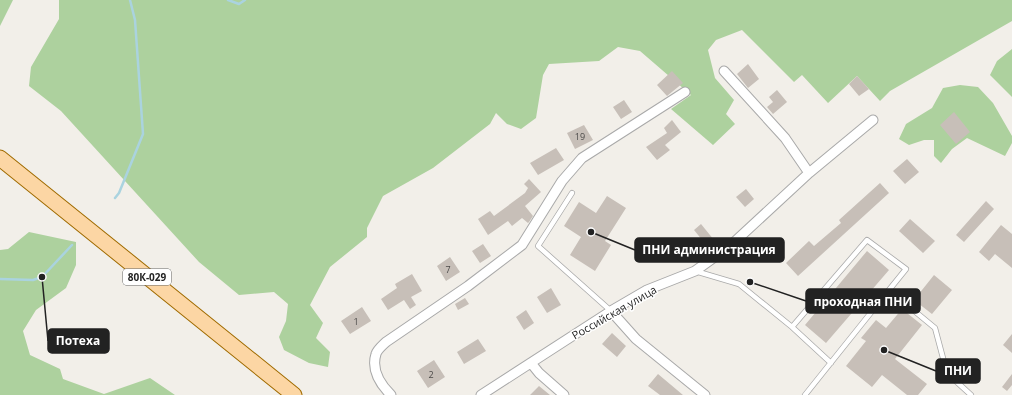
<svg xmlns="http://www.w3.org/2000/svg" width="1012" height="395" font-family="'Open Sans',sans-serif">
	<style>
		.forest { fill: #add19e }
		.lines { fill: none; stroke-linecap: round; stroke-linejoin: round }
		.stream { stroke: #aad3df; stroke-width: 2.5 }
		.building { fill: #c7bfb8 }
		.lane-casing { stroke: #a9a9a9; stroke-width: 6 }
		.street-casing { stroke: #a9a9a9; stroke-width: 11 }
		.primary-casing { stroke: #a06b00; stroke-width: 17 }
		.lane { stroke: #fff; stroke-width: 4.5 }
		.street { stroke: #fff; stroke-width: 9 }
		.primary { stroke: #fcd6a4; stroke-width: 15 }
		.labels { text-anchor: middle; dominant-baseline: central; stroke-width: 3; stroke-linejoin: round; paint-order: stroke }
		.number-label { font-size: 9px; fill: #4b4948 }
		.shield { fill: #fff; stroke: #646464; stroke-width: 1 }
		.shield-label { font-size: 10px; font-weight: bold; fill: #222 }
		.street-label { font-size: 11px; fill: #222; stroke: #fff }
		.leader { fill: none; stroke: #222; stroke-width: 1.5 }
		.callout-dot { fill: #222; stroke: #fff; stroke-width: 1.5 }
		.callout { fill: #222; stroke: #222; stroke-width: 1.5 }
		.callout-label { font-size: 12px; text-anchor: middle; font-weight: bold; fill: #fff }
	</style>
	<rect width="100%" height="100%" fill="#f2efe9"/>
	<path class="forest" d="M0 0H13L0 26Z
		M59 0H1012V21L890 91 880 101 857 76 828 103 802 75 794 82 742 30 716 40 708 50 715 78 734 100 726 114 735 124 713 145 671 109 691 95 640 51 618 47 599 61 549 64 543 75 536 118 521 129 507 124 496 113 490 124 433 168 383 196 367 228V237L330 267 310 305 323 323 316 338 330 352 328 367 309 363 284 350 279 337 286 321 288 304 274 292 239 295 199 262 61 111 29 86 31 67 59 19Z
		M1012 49V97L990 75 997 61Z
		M960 85 978 87 993 103 1012 136V143L1005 156 967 138 952 149 941 163 934 156V140H924L909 145 899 139 906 124 932 108 943 88Z
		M29 232 76 242V265L66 288 36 310 23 331 30 355 60 369 63 379 104 394 150 378 175 395H0V250L8 249Z"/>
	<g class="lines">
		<path class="stream" d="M228 0 239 4 245 0
			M115 198 119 193 143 134 135 20 130 0
			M0 279 33 280 42 277 72 245"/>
	</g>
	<path class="building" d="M748 64 759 79 748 88 737 74Z
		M672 71 683 83 667 96 657 85Z
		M857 76 869 89 859 96 849 84Z
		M777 90 787 102 773 114 767 107 773 102 769 97Z
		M624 100 632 112 621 119 613 107Z
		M954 112 970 132 956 144 940 125Z
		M672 120 681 132 665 145 670 150 657 160 646 147 667 133 664 128Z
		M584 125 593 140 575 149 567 133Z
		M556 148 564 160 538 175 530 163Z
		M907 159 919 172 905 184 893 171Z
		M529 179 541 192 525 206 533 216 529 222 528 223 522 218 512 226 508 221 488 235 478 219 490 211 494 216 525 193 528 188 524 184Z
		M880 183 889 193 798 276 786 263 809 241 814 246 841 223 839 220Z
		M746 189 754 199 745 207 736 197Z
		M607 196 626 208 605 241 611 245 595 271 570 255 581 237 564 226 579 202 596 213Z
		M986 201 994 209 964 242 956 235Z
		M910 219 935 241 923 253 899 231Z
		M701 224 714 240 707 246 694 230Z
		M1001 225 1012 234V268L995 254 989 261 979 252Z
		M483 244 491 256 480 263 472 251Z
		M867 251 889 270 826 343 805 325Z
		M450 257 460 272 446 281 437 266Z
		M412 274 422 291 411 297 416 305 410 309 404 300 388 310 381 299 397 288 395 284Z
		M934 275 952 290 932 314 914 300Z
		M551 288 561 305 547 313 537 297Z
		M465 298 469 304 458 310 455 304Z
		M362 307 371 321 350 334 341 321Z
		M902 309 922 325 895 359 927 384 918 395H907L882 375 872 387 846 366 866 341 861 338 876 320 886 328Z
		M526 310 534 323 524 330 516 317Z
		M612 333 626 346 617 357 602 344Z
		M1012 334V353L1003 345Z
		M478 339 486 351 464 364 457 352Z
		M434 360 445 377 428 388 417 371Z
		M658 374 683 395H660L648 386Z
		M1012 374V385L1007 391 1002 387Z
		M539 386 550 395H530Z"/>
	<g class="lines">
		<defs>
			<path id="lane" d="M572 193 538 246 611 311
				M695 271 739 284 792 327 831 363
				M792 327 867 240 906 269 889 290 935 328 947 373 971 395
				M805 395 889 290"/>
			<path id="street" d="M724 71 785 138 809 173
				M611 311 636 339 705 395
				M531 363 539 373 564 395
				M391 395C381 385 371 370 376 354 377 350 383 345 386 342L468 286 522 245 562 181 582 158 685 92
				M481 395 611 311 647 290 695 271 730 246 809 173 873 120"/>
			<path id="primary" d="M0 158 294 395"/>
		</defs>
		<use href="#lane" class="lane-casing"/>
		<use href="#street" class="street-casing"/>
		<use href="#primary" class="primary-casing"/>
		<use href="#lane" class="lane"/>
		<use href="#street" class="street"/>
		<use href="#primary" class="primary"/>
	</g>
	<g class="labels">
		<g class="number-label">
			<text x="580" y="136">19</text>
			<text x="448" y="269">7</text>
			<text x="356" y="321">1</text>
			<text x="431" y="374">2</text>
		</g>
		<rect class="shield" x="123" y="269" width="48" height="16" rx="3"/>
		<g class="shield-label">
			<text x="147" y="277">80К-029</text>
		</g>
		<g class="street-label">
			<text transform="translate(614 312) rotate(-30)">Российская улица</text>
		</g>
	</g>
	<path class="leader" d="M591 232L635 250M750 282L806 301M42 277L48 341M884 350L936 371"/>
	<g class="callout-dot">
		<circle cx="591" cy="232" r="4"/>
		<circle cx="750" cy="282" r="4"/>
		<circle cx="42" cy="277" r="4"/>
		<circle cx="884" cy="350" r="4"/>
	</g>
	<g class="callout">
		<rect x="635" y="238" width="149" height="24" rx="4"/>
		<rect x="806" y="289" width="114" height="24" rx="4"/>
		<rect x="48" y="329" width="61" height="24" rx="4"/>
		<rect x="936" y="359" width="44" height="24" rx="4"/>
	</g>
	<g class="callout-label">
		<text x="709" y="254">ПНИ администрация</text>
		<text x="863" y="306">проходная ПНИ</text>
		<text x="78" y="345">Потеха</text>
		<text x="958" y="375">ПНИ</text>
	</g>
</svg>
